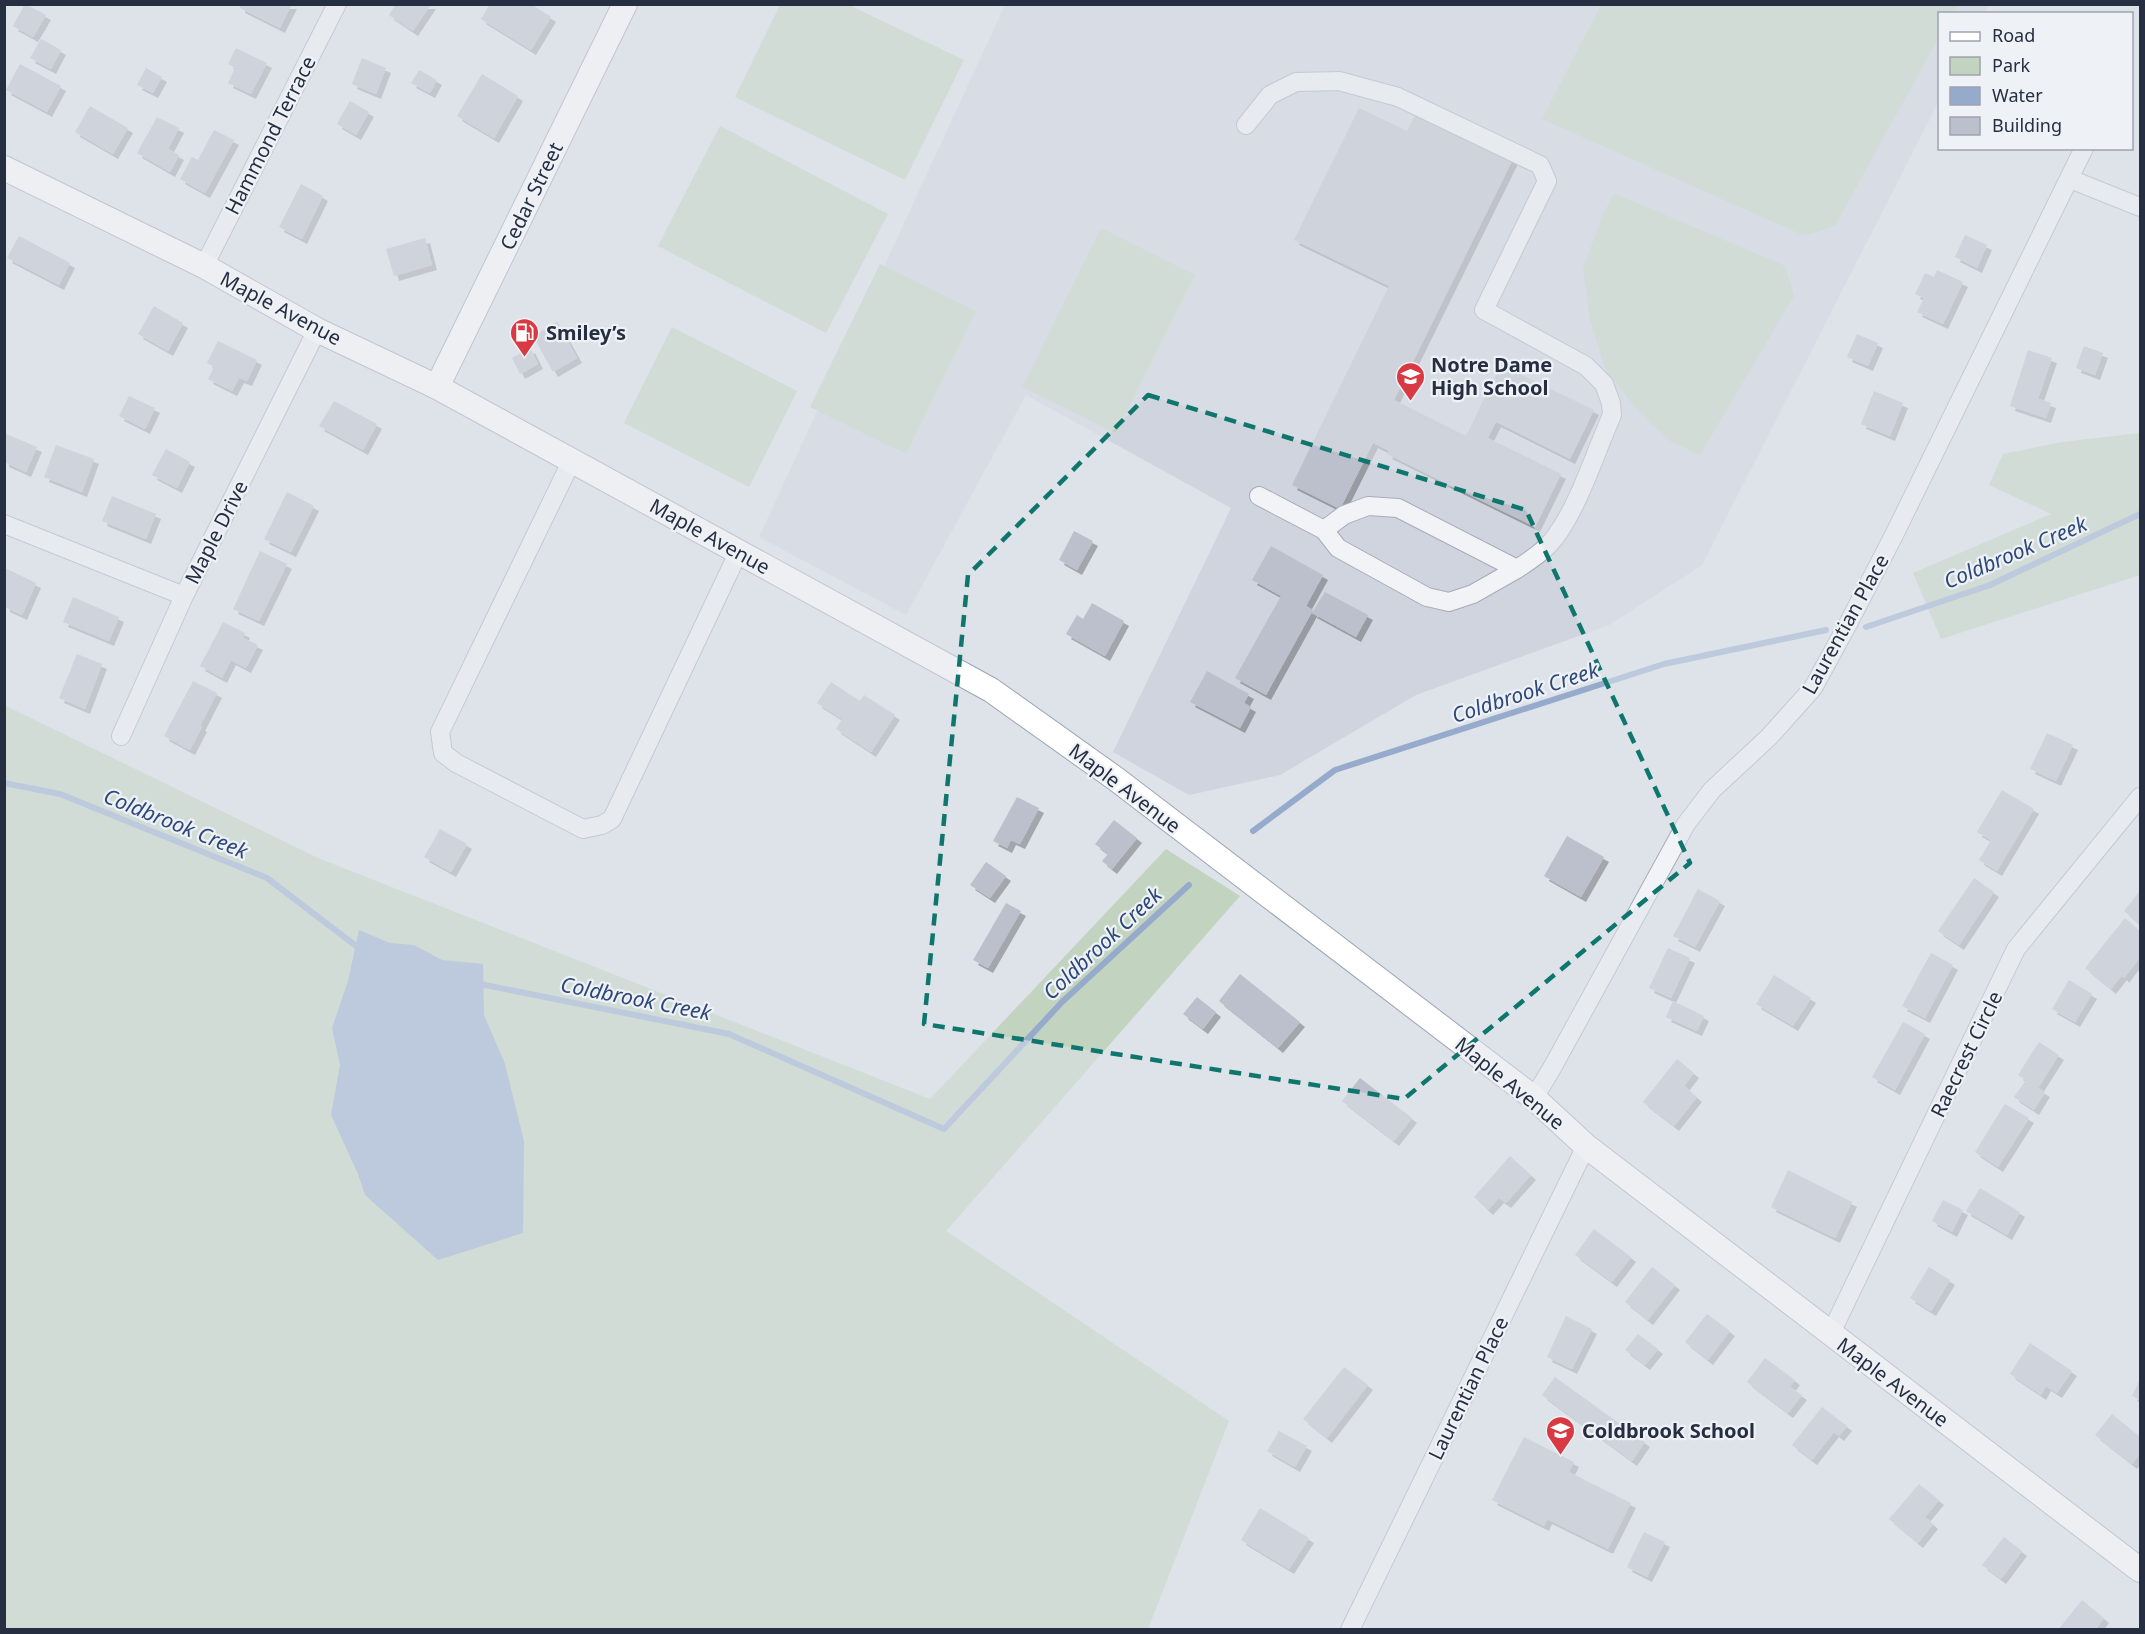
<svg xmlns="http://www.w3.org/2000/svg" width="2145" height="1634" font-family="'Noto Sans',sans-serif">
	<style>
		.built { fill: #d0d4de }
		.green { fill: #c2d4bf }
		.water { fill: #96abcc }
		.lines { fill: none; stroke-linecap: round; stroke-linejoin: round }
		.stream { stroke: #96abcc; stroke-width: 6 }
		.building { fill: #bbc0cc; filter: url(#shadow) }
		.minor-casing { stroke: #a7acb7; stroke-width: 20 }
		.major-casing { stroke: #9da4b6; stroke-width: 26 }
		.minor { stroke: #f1f3f7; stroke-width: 18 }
		.major { stroke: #fff; stroke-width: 24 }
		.marked { fill: none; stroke: #0f766e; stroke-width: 4.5; stroke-dasharray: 12 8; stroke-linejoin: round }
		.labels { text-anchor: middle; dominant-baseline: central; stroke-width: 4.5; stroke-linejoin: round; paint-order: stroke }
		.street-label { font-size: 20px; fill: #262e41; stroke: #eef1f6 }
		.poi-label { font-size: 20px; font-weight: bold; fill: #262e41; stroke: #eef1f6; text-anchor: start }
		.water-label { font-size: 21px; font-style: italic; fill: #2d4878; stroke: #eef1f6 }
	</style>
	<defs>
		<filter id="shadow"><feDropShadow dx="5" dy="5" stdDeviation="0" flood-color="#0004"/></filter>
	</defs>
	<rect width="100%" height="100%" fill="#dee2e9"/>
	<path class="built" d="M1005 5H1989L1984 13 1940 14 1939 101 1702 565 1609 625 1416 695 1280 775 1189 795 1113 752 1231 508 1026 395 906 615 759 537Z"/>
	<path class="green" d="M780 5H849L964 60 905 180 735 97Z
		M1601 5V4L1958 5 1953 13 1940 14 1939 37 1835 226 1805 236 1542 119Z
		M720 126 888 214 826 333 658 246Z
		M1614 193 1785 266 1794 296 1700 455 1670 441 1640 413 1606 371 1590 320 1583 268 1603 215Z
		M1101 228 1195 275 1116 433 1022 387Z
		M880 264 976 311 906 454 810 407Z
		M672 327 797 391 749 487 624 423Z
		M2140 433V575L1941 639 1913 573 2051 514 1989 485 2003 454 2062 442Z
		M4 705 318 858 930 1099 1166 849 1240 896 946 1231 1229 1421 1148 1629H5Z"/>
	<path class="water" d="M359 930 390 943 414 945 442 960 483 964 484 1015 505 1064 524 1141 523 1233 438 1260 365 1195 358 1174 331 1115 340 1065 332 1028 348 981Z"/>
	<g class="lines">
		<path class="stream" d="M1866 627 1990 585 2140 514
			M4 783 60 794 267 878 360 949
			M1253 831 1335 770 1664 664 1826 630
			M475 983 729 1034 944 1129 1062 1002 1189 885"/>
	</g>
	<path class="building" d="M25 4 46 15 33 37 13 26Z
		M241 4H292L280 28 240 8Z
		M396 4H431L413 31 389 15Z
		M490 4H531L551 17 531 50 481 19Z
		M41 39 61 50 51 69 30 58Z
		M236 48 267 63 251 94 228 83 235 68 228 64Z
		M362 58 386 68 376 94 352 84Z
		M20 64 61 86 47 112 6 90Z
		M146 68 162 77 153 93 137 85Z
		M419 70 437 80 430 93 411 83Z
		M482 74 518 96 494 138 457 116Z
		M350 101 369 112 356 135 337 124Z
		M90 106 128 128 113 154 75 132Z
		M1359 108 1407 131 1417 111 1513 159 1394 400 1466 436 1501 365 1594 410 1570 459 1496 422 1488 438 1561 474 1535 527 1387 454 1389 451 1373 443 1340 509 1292 485 1389 286 1294 240Z
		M157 117 179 128 168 149 179 155 170 172 137 153Z
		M214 130 234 140 205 193 180 179 192 157 198 160Z
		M301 184 323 196 302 239 279 227Z
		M1965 235 1987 245 1977 268 1955 257Z
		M19 236 70 263 59 285 7 258Z
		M425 238 432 265 394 276 386 249Z
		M1937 270 1963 282 1943 324 1917 312 1924 298 1915 294 1925 273 1934 277Z
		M154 306 183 323 168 351 138 334Z
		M557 322 577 358 553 372 533 336Z
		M1857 334 1878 343 1868 366 1847 357Z
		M218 341 257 360 247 381 239 378 232 391 208 379 214 367 207 363Z
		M2084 346 2103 353 2095 375 2076 368Z
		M530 348 538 364 520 374 512 358Z
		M2028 350 2052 358 2038 399 2051 403 2046 418 2010 406Z
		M1874 391 1903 403 1890 436 1861 424Z
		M129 396 155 408 145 429 119 416Z
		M334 401 377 424 363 450 319 426Z
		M4 433 37 447 26 472 4 462Z
		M56 445 94 459 82 492 44 477Z
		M166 449 190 462 177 488 152 475Z
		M287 492 314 506 291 552 264 539Z
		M112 496 156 514 146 539 102 521Z
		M1074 531 1093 541 1077 570 1059 560Z
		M1271 546 1323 575 1306 606 1313 610 1266 695 1235 678 1281 596 1252 580Z
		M260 551 287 564 259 621 233 609Z
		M5 568 36 583 22 615 5 607Z
		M1325 592 1368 615 1356 637 1312 613Z
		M73 597 119 617 109 641 63 622Z
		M1092 603 1124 621 1105 656 1066 634 1077 615 1083 619Z
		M223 622 245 633 243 638 258 645 246 668 231 660 222 678 200 666Z
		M77 654 102 664 85 709 59 698Z
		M1207 671 1249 694 1244 703 1251 707 1240 728 1190 702Z
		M193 681 217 693 200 726 202 727 190 750 164 736Z
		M831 682 860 701 864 695 895 715 871 752 836 729 842 719 817 703Z
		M2047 733 2073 745 2056 781 2030 769Z
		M2002 790 2034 809 1997 871 1979 860 1991 840 1977 832Z
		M1017 797 1039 808 1020 844 1011 840 1007 848 993 841Z
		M1114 820 1137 838 1112 869 1102 861 1108 854 1095 844Z
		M440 829 467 844 451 872 424 857Z
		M1567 836 1604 857 1581 897 1544 876Z
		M986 862 1006 876 990 898 970 885Z
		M1974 878 1994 892 1959 945 1938 931Z
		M1698 889 1720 901 1695 947 1673 936Z
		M2139 892 2140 893V925L2124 911Z
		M1006 903 1021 911 988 968 973 960Z
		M2125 918 2140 931V957L2124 978 2122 975 2111 989 2085 968Z
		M1668 948 1690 958 1671 998 1649 988Z
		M1931 953 1953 965 1925 1018 1902 1006Z
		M1240 974 1300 1022 1278 1048 1219 1001Z
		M1774 975 1811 998 1793 1026 1756 1004Z
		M2069 980 2092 994 2075 1022 2052 1009Z
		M1197 997 1216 1012 1203 1029 1183 1014Z
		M1673 1001 1704 1016 1697 1031 1666 1017Z
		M1903 1022 1925 1034 1895 1090 1872 1077Z
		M2039 1042 2059 1055 2038 1088 2045 1092 2034 1110 2014 1097 2026 1080 2018 1075Z
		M1677 1059 1694 1073 1684 1086 1697 1097 1674 1126 1643 1102Z
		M1360 1078 1412 1118 1394 1141 1342 1101Z
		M2005 1104 2029 1118 1998 1167 1975 1152Z
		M1510 1156 1531 1175 1506 1203 1499 1198 1488 1210 1474 1197Z
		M1788 1170 1852 1202 1835 1238 1771 1207Z
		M1980 1188 2020 1212 2007 1235 1966 1211Z
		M1943 1200 1963 1210 1952 1232 1932 1221Z
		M1594 1229 1631 1257 1612 1282 1575 1255Z
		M1652 1267 1675 1285 1648 1320 1625 1302Z
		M1929 1267 1950 1280 1931 1311 1910 1298Z
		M1707 1314 1730 1331 1708 1360 1685 1342Z
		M1566 1316 1592 1329 1572 1369 1547 1357Z
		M1638 1334 1658 1349 1645 1365 1625 1350Z
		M2030 1343 2072 1371 2057 1393 2046 1386 2041 1395 2010 1374Z
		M1765 1358 1795 1380 1790 1387 1802 1395 1788 1413 1747 1382Z
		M1344 1367 1368 1385 1327 1438 1303 1419Z
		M1555 1377 1645 1442 1632 1461 1542 1395Z
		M2140 1379V1400L2132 1396Z
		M1822 1407 1847 1426 1839 1436 1834 1432 1812 1460 1792 1445Z
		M2112 1414 2140 1437V1454L2132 1464 2095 1435Z
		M1279 1431 1307 1446 1295 1467 1267 1451Z
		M1524 1437 1574 1462 1569 1472 1631 1503 1608 1549 1547 1519 1544 1526 1492 1500Z
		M1919 1484 1939 1500 1925 1517 1933 1524 1918 1543 1889 1519Z
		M1260 1508 1309 1538 1289 1569 1241 1540Z
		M1644 1532 1665 1542 1647 1577 1627 1567Z
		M2004 1537 2022 1551 2001 1579 1982 1565Z
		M2082 1600 2104 1618 2095 1630H2058Z"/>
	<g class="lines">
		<defs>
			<path id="minor" d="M1246 125 1270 95 1296 82 1339 81 1398 97 1540 165 1547 181 1484 310 1586 366 1604 384 1611 403 1612 415C1595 453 1580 503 1556 536 1546 550 1532 559 1517 569L1398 508 1368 506 1344 515 1324 530 1259 496
				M2070 179 2140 207
				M204 266 337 4
				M572 460 440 732 443 753 456 763 583 829 602 825 612 819 739 551
				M4 524 184 596
				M1324 530 1338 548 1427 597 1449 602 1473 594 1517 569
				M121 736 184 596 317 330
				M1534 1098 1552 1068 1686 824 1712 790 1769 737 1813 688 1849 622 1894 535 2084 148
				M1830 1335 2016 949 2140 797
				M1350 1630 1586 1146"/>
			<path id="major" d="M4 168 204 266 317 330 437 387 991 690 1116 779 1534 1098 1586 1146 2140 1570
				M437 387 625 4"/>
		</defs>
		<use href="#minor" class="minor-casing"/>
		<use href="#major" class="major-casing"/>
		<use href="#minor" class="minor"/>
		<use href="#major" class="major"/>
	</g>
	<path d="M0 0H2145V1634H0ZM1148 395 1526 510 1690 863 1404 1099 924 1024 968 575Z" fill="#dee2e9" fill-opacity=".55" fill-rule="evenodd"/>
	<path class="marked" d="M1148 395 1526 510 1690 863 1404 1099 924 1024 968 575Z"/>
	<defs>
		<symbol id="fuel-pin" viewBox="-11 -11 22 30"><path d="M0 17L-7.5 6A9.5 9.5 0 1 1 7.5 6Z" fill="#d83942" stroke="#eef1f6"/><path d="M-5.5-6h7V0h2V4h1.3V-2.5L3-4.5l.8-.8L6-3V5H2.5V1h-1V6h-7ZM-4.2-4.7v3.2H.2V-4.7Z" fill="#fff"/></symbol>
		<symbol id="school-pin" viewBox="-11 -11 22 30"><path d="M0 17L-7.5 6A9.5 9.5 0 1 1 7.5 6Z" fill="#d83942" stroke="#eef1f6"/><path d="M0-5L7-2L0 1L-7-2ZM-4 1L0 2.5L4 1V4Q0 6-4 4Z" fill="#fff"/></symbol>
	</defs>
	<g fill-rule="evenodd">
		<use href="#fuel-pin" x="508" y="316" width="33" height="45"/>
		<use href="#school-pin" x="1394" y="360" width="33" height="45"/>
		<use href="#school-pin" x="1544" y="1414" width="33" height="45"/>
	</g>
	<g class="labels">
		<g class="street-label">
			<text transform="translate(270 135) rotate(-63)">Hammond Terrace</text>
			<text transform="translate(531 196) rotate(-64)">Cedar Street</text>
			<text transform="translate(281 308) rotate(28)">Maple Avenue</text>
			<text transform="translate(216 532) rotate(-63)">Maple Drive</text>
			<text transform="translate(710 536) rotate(29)">Maple Avenue</text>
			<text transform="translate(1845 624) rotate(-61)">Laurentian Place</text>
			<text transform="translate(1125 788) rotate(37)">Maple Avenue</text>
			<text transform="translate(1966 1054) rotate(-64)">Raecrest Circle</text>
			<text transform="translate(1510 1083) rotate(39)">Maple Avenue</text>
			<text transform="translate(1893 1382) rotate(37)">Maple Avenue</text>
			<text transform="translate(1468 1388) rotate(-64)">Laurentian Place</text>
		</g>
		<g class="poi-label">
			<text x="546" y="332">Smiley’s</text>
			<text x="1431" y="364">Notre Dame<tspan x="1431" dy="23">High School</tspan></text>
			<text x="1582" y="1430">Coldbrook School</text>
		</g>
		<g class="water-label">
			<text transform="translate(2015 552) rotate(-23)">Coldbrook Creek</text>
			<text transform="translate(1525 692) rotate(-18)">Coldbrook Creek</text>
			<text transform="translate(176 823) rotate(22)">Coldbrook Creek</text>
			<text transform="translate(1102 943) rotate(-43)">Coldbrook Creek</text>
			<text transform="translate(636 998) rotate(11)">Coldbrook Creek</text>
		</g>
	</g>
	<rect width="2145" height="1634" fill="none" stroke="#262e41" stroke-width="12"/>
	<rect x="1938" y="12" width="195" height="138" fill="#eef1f6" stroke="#9ea3ae" stroke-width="1.5"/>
	<rect x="1950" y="32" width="30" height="9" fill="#ffffff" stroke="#9ea3ae" stroke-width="1.5"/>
	<text x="1992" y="42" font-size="18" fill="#262e41">Road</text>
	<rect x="1950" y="57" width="30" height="18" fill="#c2d4bf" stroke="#9ea3ae" stroke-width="1.5"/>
	<text x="1992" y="72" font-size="18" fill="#262e41">Park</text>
	<rect x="1950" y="87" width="30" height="18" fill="#96abcc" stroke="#9ea3ae" stroke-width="1.5"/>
	<text x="1992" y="102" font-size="18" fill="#262e41">Water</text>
	<rect x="1950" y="117" width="30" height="18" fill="#bbc0cc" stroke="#9ea3ae" stroke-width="1.5"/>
	<text x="1992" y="132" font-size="18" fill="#262e41">Building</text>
</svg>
